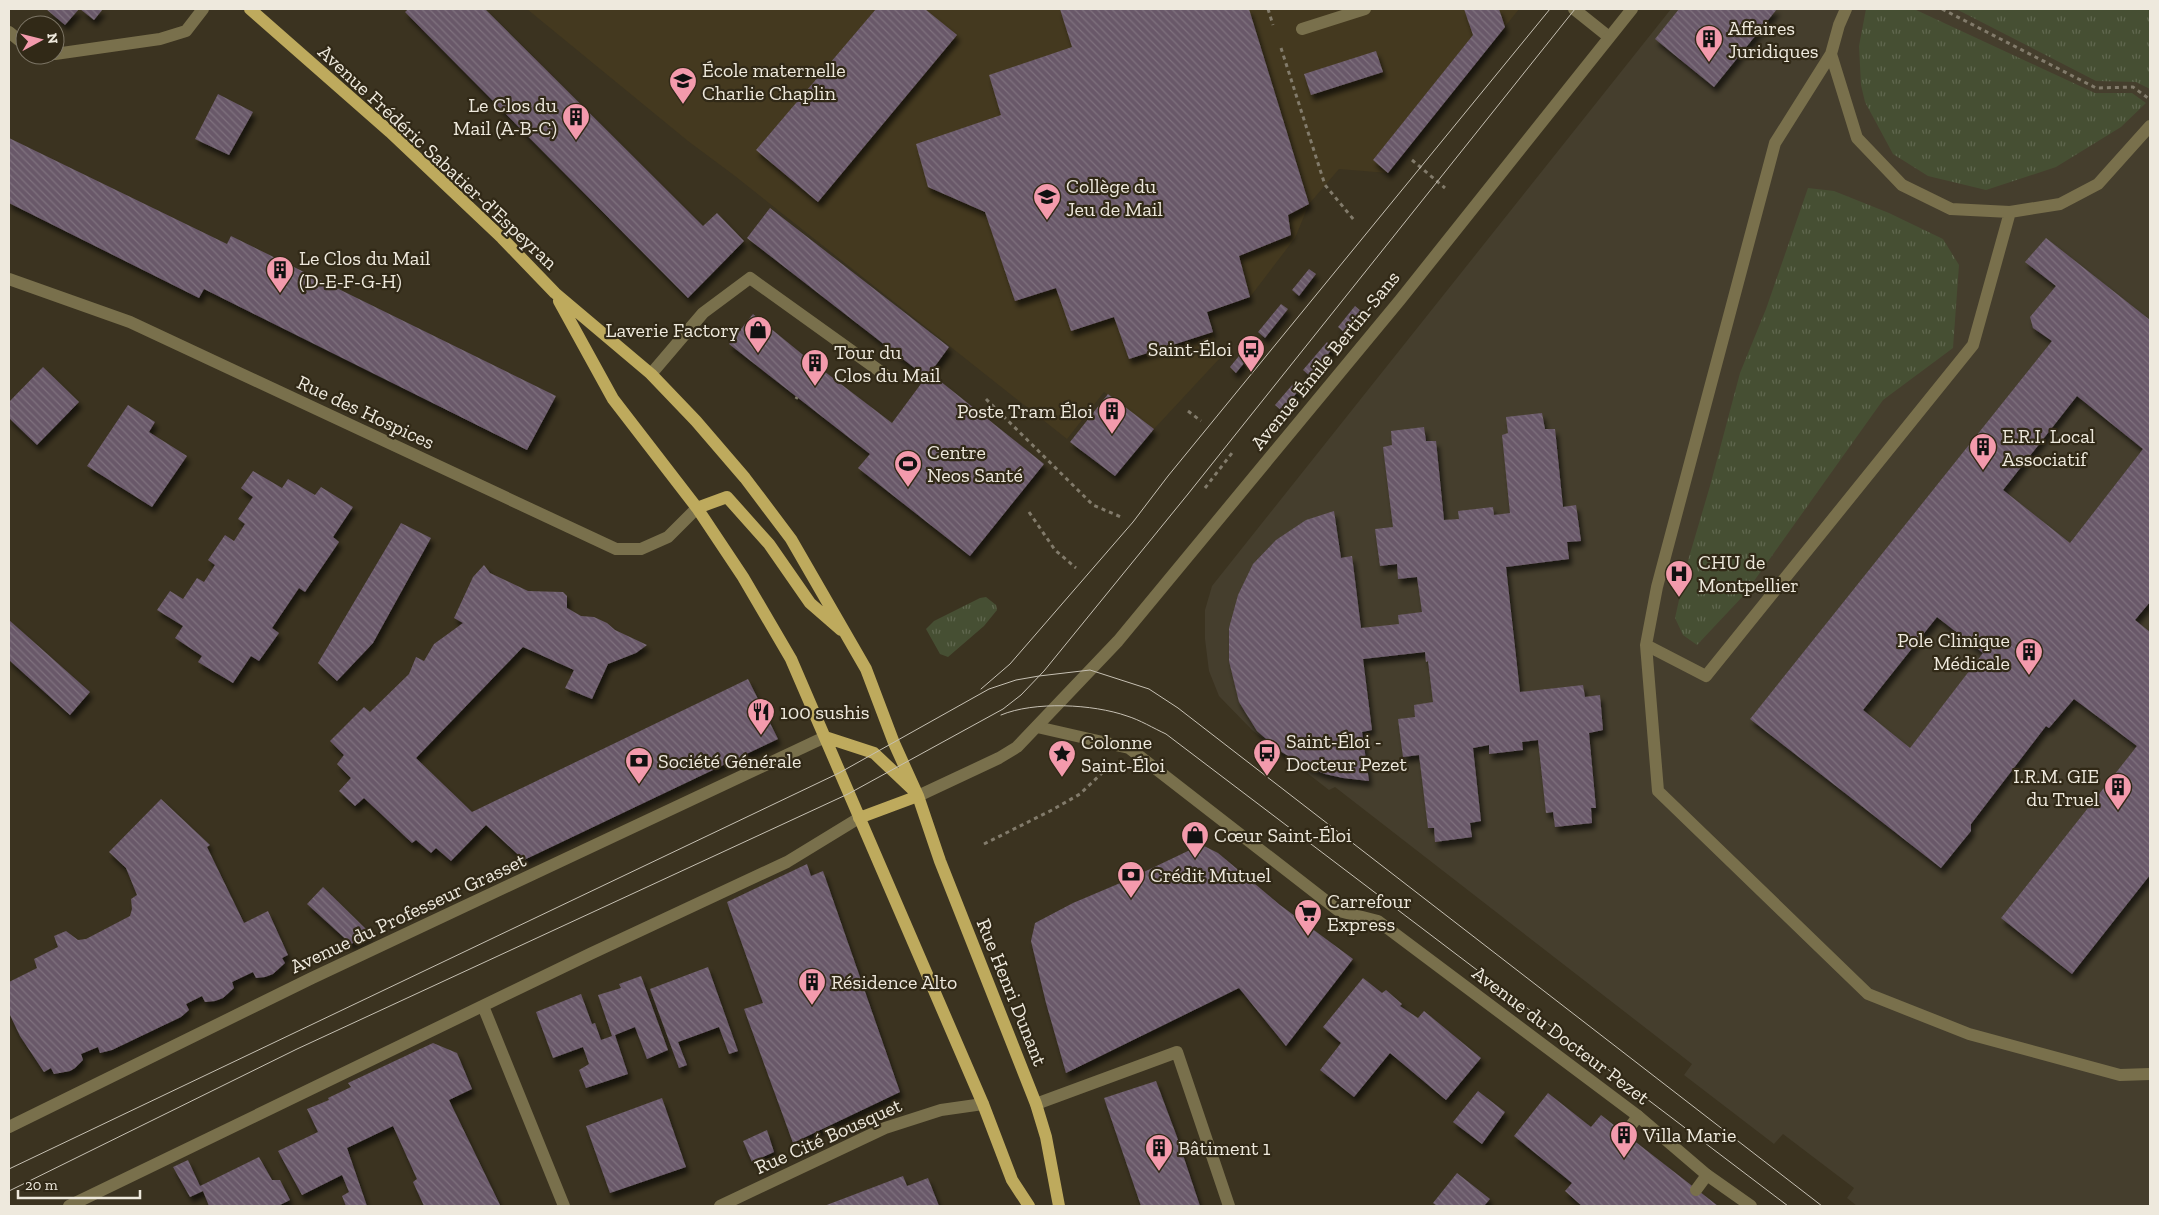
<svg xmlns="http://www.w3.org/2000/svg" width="2159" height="1215" font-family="'Zilla Slab',serif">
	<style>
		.built { fill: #44391f }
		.medical { fill: #453e2d }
		.grass { fill: url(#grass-tufts) }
		.building { fill: url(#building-back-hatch); fill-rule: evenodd; filter: url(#shadow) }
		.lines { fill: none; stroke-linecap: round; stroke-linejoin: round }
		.path { stroke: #827b6b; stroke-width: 3; stroke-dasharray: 4 4; stroke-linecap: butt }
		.service { stroke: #79704c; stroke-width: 12 }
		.pedestrian { stroke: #79704c; stroke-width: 12 }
		.minor { stroke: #79704c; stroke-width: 12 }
		.primary { stroke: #beaa5d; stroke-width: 12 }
		.tram { stroke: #c6c0b3; stroke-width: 1 }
		.labels { text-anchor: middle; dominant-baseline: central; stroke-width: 4.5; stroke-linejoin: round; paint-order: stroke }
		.poi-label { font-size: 20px; fill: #eee9dd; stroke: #312917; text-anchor: start }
		.street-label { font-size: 20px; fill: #eee9dd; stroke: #312917 }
	</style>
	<defs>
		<pattern id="grass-tufts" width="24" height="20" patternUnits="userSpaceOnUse" patternTransform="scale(1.25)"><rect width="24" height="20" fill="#464f33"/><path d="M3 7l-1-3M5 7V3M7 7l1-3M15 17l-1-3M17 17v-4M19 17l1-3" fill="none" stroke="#616850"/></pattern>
		<pattern id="building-back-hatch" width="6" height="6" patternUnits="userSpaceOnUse" patternTransform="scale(1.25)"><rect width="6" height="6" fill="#695969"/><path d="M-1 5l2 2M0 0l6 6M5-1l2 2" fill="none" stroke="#7f717e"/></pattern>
		<filter id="shadow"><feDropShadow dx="3" dy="5.5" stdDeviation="2.5" flood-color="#0009"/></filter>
	</defs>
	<rect width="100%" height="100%" fill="#3b3320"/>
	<path class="built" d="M527 9H1519L1388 173 1339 169 1309 204 1295 238 1250 297 1207 312 1220 358 1154 429 1104 392 1067 439 735 176 688 141Z"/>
	<path class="medical" d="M1671 9H2150V1206H1857L1847 1198 1854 1188 1783 1134 1774 1144 1684 1075 1692 1064 1335 787 1329 790 1252 730 1219 696 1209 671 1205 639V610L1212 586Z"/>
	<path class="grass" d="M1866 9H1914L2095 93H2132L2146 103 2121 127 2056 167 1986 190 1928 176 1893 154 1865 102 1861 85 1859 46Z
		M1956 9H2150V89L2136 82 2096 81Z
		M1808 188 1834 191 1889 213 1943 239 1959 265 1953 348 1883 400 1744 595 1697 645 1683 635 1675 618 1687 564 1710 486 1740 373 1766 309Z
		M986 597 996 605 997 610 984 626 948 657 940 654 926 629 934 621 980 598Z"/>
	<path class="building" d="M46 9H79L65 25Z
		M80 9H103L94 20Z
		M408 9H485L703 226 717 213 744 241 688 298 405 12Z
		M876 9H925L957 35 818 202 756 150Z
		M1060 9H1249L1309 204 1288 215 1291 235 1239 256 1250 297 1207 312 1213 332 1129 359 1114 317 1071 331 1056 288 1015 301 985 212 928 187 916 144 1001 115 989 75 1072 47Z
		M1464 9H1499L1505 27 1388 173 1373 160 1473 35Z
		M1679 9H1777L1714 87 1655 39Z
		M1376 51 1383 72 1311 95 1304 74Z
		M218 94 253 112 229 155 195 139Z
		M9 138 227 244 231 236 556 396 527 450 204 289 199 298 9 203Z
		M770 208 949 347 930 373 1044 464 970 556 858 468 870 454 729 344 753 314 808 359 892 423 926 377 747 238Z
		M2046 238 2150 320V602L2135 620 2150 632V875L2072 974 2001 918 2137 746 2074 699 2049 728 2046 726 1971 824V831L1941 868 1750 719 2052 341 2033 328 2030 317 2056 286 2025 262ZM2077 396 2143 449 2070 543 2003 490ZM1937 617 1983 653 1910 748 1863 710Z
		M1309 269 1316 274 1299 296 1292 290Z
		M1281 304 1288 309 1265 338 1258 332Z
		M1355 306 1362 312 1345 333 1338 327Z
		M1327 342 1333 348 1310 376 1303 370Z
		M1247 346 1253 352 1236 373 1230 367Z
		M43 367 79 402 37 445 9 418V402Z
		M1293 384 1299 390 1282 411 1275 405Z
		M1108 394 1154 429 1115 476 1070 442Z
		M128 405 155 422 149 432 187 456 152 507 87 466Z
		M1542 413 1545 429H1555L1563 507 1576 505 1581 541 1567 542 1569 559 1506 567 1520 692 1583 685 1585 697 1600 695 1603 730 1589 733 1596 808H1591L1592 823 1555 827 1553 812 1546 813 1538 740 1522 742 1523 750 1489 754V745L1473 748 1481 821 1470 823 1472 837 1435 842 1434 828H1428L1419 755 1403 757 1398 719 1415 717 1414 705 1433 702 1428 661 1426 662 1425 652 1363 659 1372 730 1362 732 1369 781 1343 778 1325 774 1303 765 1280 751 1257 731 1239 702 1229 661V628L1238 595 1253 564 1276 540 1306 520 1334 511 1341 558 1352 556 1361 628 1399 624 1398 615 1422 612 1417 577 1398 579 1397 564 1380 566 1375 529 1393 527 1383 447 1392 445 1391 431 1424 427 1426 441H1436L1444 520 1459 519 1458 511 1493 507 1494 515 1510 513 1502 435 1508 433 1506 417Z
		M253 471 282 488 288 479 315 495 321 487 353 507 333 537 339 542 305 592 299 588 272 628 279 633 259 661 251 656 233 683 198 662 202 656 175 638 183 626 157 610 170 591 183 599 197 578 204 582 215 565 208 560 225 535 234 541 245 524 238 519 253 497 241 488Z
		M401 523 431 538 373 643 337 681 318 663Z
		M484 565 490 573 528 591 563 592 567 596V608L581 616 594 617 607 623 615 630 647 645 636 653 608 664 592 699 565 688 574 670 523 647 416 758 472 812 748 679 778 739 524 860 486 825 451 861 436 848 431 853 416 840 412 843 364 798 355 806 339 791 351 778 337 764 344 755 330 741 364 707 370 712 409 674 416 657 424 661 434 644 463 623 454 618 473 577Z
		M9 620 90 692 70 715 9 660Z
		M161 799 210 845 207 847 244 923 268 911 288 955 282 958 285 963 273 974 265 977 256 978 253 972 232 982 234 988 223 998 215 1001 205 1002 202 996 186 1004 189 1010 181 1017 112 1050 100 1053 98 1047 81 1054 83 1060 75 1068 70 1071 54 1074 51 1068 44 1072 20 1036 10 1015 9 982 37 968 34 959 58 947 54 936 66 931 78 940 86 939 130 916 132 909 131 899 137 895 126 868 109 852Z
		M1204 846 1218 853 1280 905 1353 959 1286 1046 1239 988 1066 1073 1046 1003 1031 941 1035 923 1073 903 1125 881 1190 850Z
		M807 864 811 876 823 871 900 1092 793 1143 744 1009 763 1003 727 902Z
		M323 887 371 934 351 944 307 904Z
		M708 967 738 1051 729 1054 719 1027 678 1042 687 1065 679 1068 650 989Z
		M641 976 668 1050 647 1059 635 1027 615 1035 628 1074 586 1088 579 1070 589 1064 583 1047 553 1058 536 1012 581 994 592 1024 595 1023 601 1040 612 1036 598 995 621 988 619 984Z
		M1363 978 1382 993 1386 990 1402 1004 1400 1006 1418 1018 1424 1011 1481 1058 1446 1100 1390 1053 1354 1097 1320 1070 1341 1043 1323 1027Z
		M433 1043 457 1053 472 1089 449 1100 500 1205 424 1206 413 1182 417 1179 393 1126 347 1148 367 1206H346L342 1196 349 1192 342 1175 302 1195 278 1151 318 1132 307 1109 329 1100 328 1098 351 1087 348 1083Z
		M1156 1081 1177 1137 1200 1206H1141L1104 1098Z
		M1478 1091 1505 1112 1482 1144 1453 1122Z
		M1548 1093 1591 1127 1601 1115 1718 1206H1582L1565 1191 1572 1183 1514 1136Z
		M662 1098 686 1167 610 1193 586 1126Z
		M767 1130 774 1152 752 1162 743 1141Z
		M259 1157 272 1180H280L290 1200 278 1206H209L203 1191 190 1197 173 1167 188 1160 200 1186Z
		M1457 1173 1490 1199 1484 1206H1437L1433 1203Z
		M903 1176 907 1186 928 1178 939 1206H824Z"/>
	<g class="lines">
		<path class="path" d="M1268 9 1273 25
			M1942 9 2096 88 2133 87 2148 98
			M1281 48 1325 185 1354 220
			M1412 160 1445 188
			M796 399 797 397
			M986 399 1093 505 1121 517
			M1188 411 1201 421
			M1205 488 1232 453
			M1029 512 1055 550 1076 568
			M984 844 1052 810 1080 794 1103 772"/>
		<path class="service" d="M1574 9 1609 37
			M1846 9 1839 25 1831 54 1857 138 1902 185 1951 209 2010 212 2060 204 2098 184 2150 126
			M1302 29 1365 9
			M9 32 25 45
			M55 54 160 39 186 31 203 9
			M1831 54 1775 143 1657 587 1646 645 1706 676 1973 345 2010 212
			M37 55H45
			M651 374 703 313 750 278 888 377
			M1646 645 1658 791 1868 994 1969 1034 2120 1075 2150 1074
			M1036 1104 1177 1052 1229 1206
			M1625 1134 1638 1116
			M1696 1190 1707 1175"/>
		<path class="pedestrian" d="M1037 727 1129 748 1339 911 1378 921 1638 1116 1707 1175 1751 1206"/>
		<path class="minor" d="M9 279 130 322 616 549H641L668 537 697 508
			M918 796 999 758 1017 747 1118 641 1400 300 1632 9
			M483 1006 564 1206
			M9 1127 312 978 825 737
			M69 1206 590 954 787 862 859 818
			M720 1206 885 1128 941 1110 983 1104"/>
		<path class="primary" d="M250 9 390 132 502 238 555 293 651 374 696 421 745 478 791 539 866 669 894 743 918 796 940 861 1036 1104 1046 1137 1059 1206
			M559 301 613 399 697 508 743 577 791 659 983 1104 1012 1180 1029 1206
			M697 508 727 497 769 544 810 603 841 630
			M825 737 874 753 913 790
			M859 818 918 796"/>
		<path class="tram" d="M981 689 1010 664 1133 522 1168 476 1550 9
			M1001 715C1034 701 1093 704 1127 716 1140 720 1153 728 1166 734L1788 1206
			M9 1169 839 773 989 689 1016 680 1039 676 1090 670 1149 689 1178 708 1822 1206
			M9 1191 297 1049 848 794 1003 709 1021 695 1044 671 1188 494 1575 9"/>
	</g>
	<defs>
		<symbol id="building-pin" viewBox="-11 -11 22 30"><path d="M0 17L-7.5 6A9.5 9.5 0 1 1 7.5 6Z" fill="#f39aac" stroke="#312917"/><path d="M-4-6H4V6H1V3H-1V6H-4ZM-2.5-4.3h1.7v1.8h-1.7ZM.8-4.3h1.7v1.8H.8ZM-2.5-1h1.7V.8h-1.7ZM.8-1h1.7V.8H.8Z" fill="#111"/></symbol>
		<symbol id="school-pin" viewBox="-11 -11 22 30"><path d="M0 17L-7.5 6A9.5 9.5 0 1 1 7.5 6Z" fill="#f39aac" stroke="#312917"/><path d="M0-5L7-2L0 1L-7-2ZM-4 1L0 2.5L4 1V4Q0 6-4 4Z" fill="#111"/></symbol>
		<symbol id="shop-pin" viewBox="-11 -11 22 30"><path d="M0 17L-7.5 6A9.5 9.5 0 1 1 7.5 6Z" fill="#f39aac" stroke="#312917"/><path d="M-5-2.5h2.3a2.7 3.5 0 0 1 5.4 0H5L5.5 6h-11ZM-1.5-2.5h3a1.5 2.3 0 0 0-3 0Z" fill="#111"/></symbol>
		<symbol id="bus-pin" viewBox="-11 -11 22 30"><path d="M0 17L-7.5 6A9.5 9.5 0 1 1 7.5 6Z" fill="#f39aac" stroke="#312917"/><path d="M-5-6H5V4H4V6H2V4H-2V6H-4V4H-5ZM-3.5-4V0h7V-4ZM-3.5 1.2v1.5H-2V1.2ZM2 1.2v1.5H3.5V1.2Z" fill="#111"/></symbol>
		<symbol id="stadium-pin" viewBox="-11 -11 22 30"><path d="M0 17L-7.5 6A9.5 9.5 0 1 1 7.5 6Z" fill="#f39aac" stroke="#312917"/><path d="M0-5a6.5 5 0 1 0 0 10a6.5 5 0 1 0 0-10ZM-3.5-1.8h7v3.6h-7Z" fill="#111"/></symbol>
		<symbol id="hospital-pin" viewBox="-11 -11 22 30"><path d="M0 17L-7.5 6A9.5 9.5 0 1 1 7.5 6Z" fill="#f39aac" stroke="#312917"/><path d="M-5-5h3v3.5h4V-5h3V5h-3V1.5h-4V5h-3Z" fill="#111"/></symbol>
		<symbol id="restaurant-pin" viewBox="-11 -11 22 30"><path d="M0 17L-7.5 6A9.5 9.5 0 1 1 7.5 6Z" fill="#f39aac" stroke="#312917"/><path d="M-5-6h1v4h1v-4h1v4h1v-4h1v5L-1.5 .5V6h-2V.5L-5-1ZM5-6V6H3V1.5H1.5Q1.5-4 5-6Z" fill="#111"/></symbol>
		<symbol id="sight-pin" viewBox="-11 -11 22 30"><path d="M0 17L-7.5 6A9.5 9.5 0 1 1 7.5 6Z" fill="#f39aac" stroke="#312917"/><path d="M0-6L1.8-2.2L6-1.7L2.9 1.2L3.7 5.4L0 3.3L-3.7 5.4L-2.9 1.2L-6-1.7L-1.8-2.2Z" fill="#111"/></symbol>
		<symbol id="bank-pin" viewBox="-11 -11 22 30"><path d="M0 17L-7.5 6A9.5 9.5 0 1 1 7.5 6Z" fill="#f39aac" stroke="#312917"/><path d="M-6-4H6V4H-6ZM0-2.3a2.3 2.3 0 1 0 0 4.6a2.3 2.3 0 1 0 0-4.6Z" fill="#111"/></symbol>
		<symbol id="supermarket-pin" viewBox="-11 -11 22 30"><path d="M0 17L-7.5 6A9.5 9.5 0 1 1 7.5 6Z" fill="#f39aac" stroke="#312917"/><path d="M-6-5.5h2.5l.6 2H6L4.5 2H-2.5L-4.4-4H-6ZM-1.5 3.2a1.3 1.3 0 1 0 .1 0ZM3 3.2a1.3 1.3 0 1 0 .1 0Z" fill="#111"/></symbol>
	</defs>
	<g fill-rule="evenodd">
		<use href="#building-pin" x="1693" y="23" width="32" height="43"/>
		<use href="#school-pin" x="667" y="65" width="32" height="43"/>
		<use href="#building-pin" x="560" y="101" width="32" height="43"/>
		<use href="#school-pin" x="1031" y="181" width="32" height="43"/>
		<use href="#building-pin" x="264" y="254" width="32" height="43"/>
		<use href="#shop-pin" x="742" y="314" width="32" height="43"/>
		<use href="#bus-pin" x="1235" y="333" width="32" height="43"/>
		<use href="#building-pin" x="799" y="347" width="32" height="43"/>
		<use href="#building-pin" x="1096" y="395" width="32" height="43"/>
		<use href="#building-pin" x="1967" y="431" width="32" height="43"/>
		<use href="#stadium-pin" x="892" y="448" width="32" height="43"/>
		<use href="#hospital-pin" x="1663" y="558" width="32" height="43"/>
		<use href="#building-pin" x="2013" y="636" width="32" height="43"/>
		<use href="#restaurant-pin" x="745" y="696" width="32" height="43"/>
		<use href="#bus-pin" x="1251" y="737" width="32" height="43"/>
		<use href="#sight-pin" x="1046" y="738" width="32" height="43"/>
		<use href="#bank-pin" x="623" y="745" width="32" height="43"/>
		<use href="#building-pin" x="2102" y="771" width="32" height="43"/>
		<use href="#shop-pin" x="1179" y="819" width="32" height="43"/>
		<use href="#bank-pin" x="1115" y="859" width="32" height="43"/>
		<use href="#supermarket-pin" x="1292" y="897" width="32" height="43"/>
		<use href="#building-pin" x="796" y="966" width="32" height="43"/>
		<use href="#building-pin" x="1608" y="1119" width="32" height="43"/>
		<use href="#building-pin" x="1143" y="1132" width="32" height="43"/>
	</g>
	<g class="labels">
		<g class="poi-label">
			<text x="1728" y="28">Affaires<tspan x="1728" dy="23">Juridiques</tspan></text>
			<text x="702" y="70">École maternelle<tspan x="702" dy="23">Charlie Chaplin</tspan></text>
			<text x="557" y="105" text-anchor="end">Le Clos du<tspan x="557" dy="23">Mail (A-B-C)</tspan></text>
			<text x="1066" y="186">Collège du<tspan x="1066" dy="23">Jeu de Mail</tspan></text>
			<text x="299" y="258">Le Clos du Mail<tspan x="299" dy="23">(D-E-F-G-H)</tspan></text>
			<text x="739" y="330" text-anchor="end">Laverie Factory</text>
			<text x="1232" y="349" text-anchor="end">Saint-Éloi</text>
			<text x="834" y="352">Tour du<tspan x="834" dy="23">Clos du Mail</tspan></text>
			<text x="1093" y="411" text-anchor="end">Poste Tram Éloi</text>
			<text x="2002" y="436">E.R.I. Local<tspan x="2002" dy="23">Associatif</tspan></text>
			<text x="927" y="452">Centre<tspan x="927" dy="23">Neos Santé</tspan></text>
			<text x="1698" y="562">CHU de<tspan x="1698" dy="23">Montpellier</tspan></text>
			<text x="2010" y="640" text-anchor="end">Pole Clinique<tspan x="2010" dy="23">Médicale</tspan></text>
			<text x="780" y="712">100 sushis</text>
			<text x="1286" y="741">Saint-Éloi -<tspan x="1286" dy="23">Docteur Pezet</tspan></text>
			<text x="1081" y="742">Colonne<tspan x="1081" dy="23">Saint-Éloi</tspan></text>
			<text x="658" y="761">Société Générale</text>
			<text x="2099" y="776" text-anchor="end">I.R.M. GIE<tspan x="2099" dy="23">du Truel</tspan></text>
			<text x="1214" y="835">Cœur Saint-Éloi</text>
			<text x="1150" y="875">Crédit Mutuel</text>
			<text x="1327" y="901">Carrefour<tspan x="1327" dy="23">Express</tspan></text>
			<text x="831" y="982">Résidence Alto</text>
			<text x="1643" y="1135">Villa Marie</text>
			<text x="1178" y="1148">Bâtiment 1</text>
		</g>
		<g class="street-label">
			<text transform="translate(438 157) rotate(43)">Avenue Frédéric Sabatier-d'Espeyran</text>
			<text transform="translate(1325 360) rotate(-51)">Avenue Émile Bertin-Sans</text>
			<text transform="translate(366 412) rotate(25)">Rue des Hospices</text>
			<text transform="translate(408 913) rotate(-25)">Avenue du Professeur Grasset</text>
			<text transform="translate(1012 992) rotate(68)">Rue Henri Dunant</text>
			<text transform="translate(1561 1035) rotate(37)">Avenue du Docteur Pezet</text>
			<text transform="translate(828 1136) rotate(-24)">Rue Cité Bousquet</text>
		</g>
	</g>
	<rect width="2159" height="1215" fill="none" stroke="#eee9dd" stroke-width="20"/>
	<g transform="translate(40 40) rotate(83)"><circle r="24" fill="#312917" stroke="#7d7666"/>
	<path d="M0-4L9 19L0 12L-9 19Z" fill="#f39aac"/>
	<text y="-8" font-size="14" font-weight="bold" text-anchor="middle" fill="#eee9dd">N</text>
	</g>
	<path d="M18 1190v8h122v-8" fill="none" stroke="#eee9dd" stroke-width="2.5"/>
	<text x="25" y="1190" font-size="15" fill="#eee9dd" stroke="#312917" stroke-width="4" paint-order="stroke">20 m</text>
</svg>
